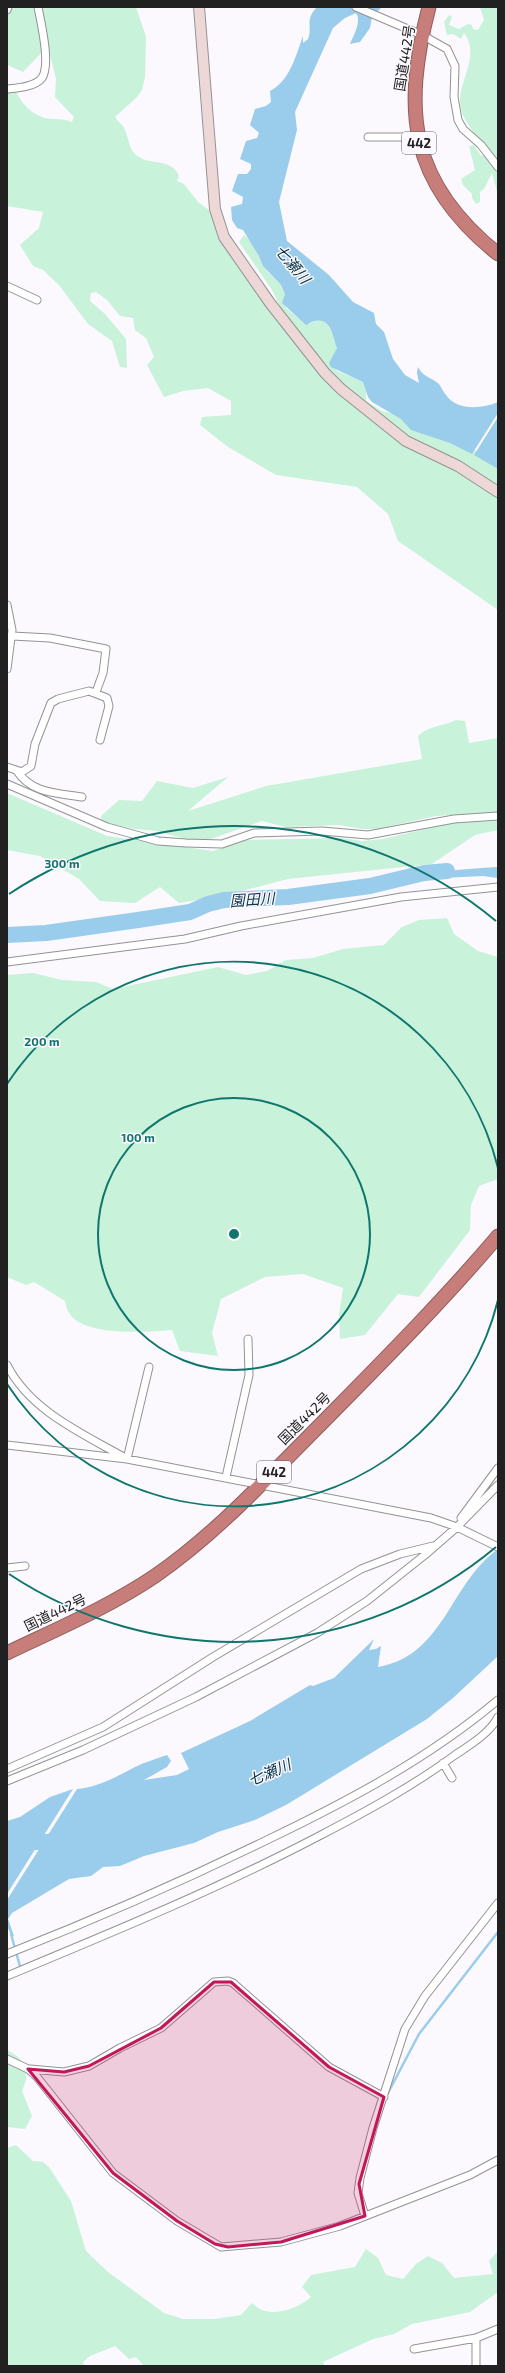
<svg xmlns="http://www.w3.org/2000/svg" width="505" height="2373" font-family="'Exo 2','Noto Sans JP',sans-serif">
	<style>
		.green { fill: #c9f2da }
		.water { fill: #9accec }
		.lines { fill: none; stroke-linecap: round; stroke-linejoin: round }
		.stream { stroke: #9accec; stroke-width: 2.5 }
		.river { stroke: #9accec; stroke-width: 16 }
		.street-casing { stroke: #939295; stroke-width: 9 }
		.secondary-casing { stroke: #939295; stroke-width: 12 }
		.highway-casing { stroke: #8d5d5b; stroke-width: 15 }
		.street { stroke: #fff; stroke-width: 7 }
		.secondary { stroke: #eed8d7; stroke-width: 10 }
		.highway { stroke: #c77d7a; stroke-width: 13 }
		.marked { fill: #c2185b; fill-opacity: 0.2; stroke: #c2185b; stroke-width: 3; stroke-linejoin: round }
		.ring { fill: none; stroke: #0f766e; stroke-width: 2 }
		.labels { text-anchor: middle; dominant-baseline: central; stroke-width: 3; stroke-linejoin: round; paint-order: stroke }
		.shield { fill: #fbf9fd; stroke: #626264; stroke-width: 1 }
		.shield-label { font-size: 13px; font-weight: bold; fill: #212122 }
		.street-label { font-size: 14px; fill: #212122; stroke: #fbf9fd }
		.water-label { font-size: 15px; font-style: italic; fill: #0a344a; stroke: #fbf9fd }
		.centre { fill: #0f766e; stroke: #fbf9fd; stroke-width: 2 }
		.ring-label { font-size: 12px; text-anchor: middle; font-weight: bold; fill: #0f766e; stroke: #fbf9fd; stroke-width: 3; stroke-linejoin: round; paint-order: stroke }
	</style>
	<rect width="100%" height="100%" fill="#fbf9fd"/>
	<path class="green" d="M7 7H136L146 37 145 77 142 90 137 97 115 117C117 121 121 123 123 126 129 136 128 148 136 155 149 166 171 157 179 176L177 181 184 184 198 202 209 210 273 302 280 306 272 290 239 242 244 235 258 248 267 271 281 285 285 294 284 299 286 308 303 322 310 324C327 310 333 336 337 348L330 363 337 371 364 382 366 386V401L384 412 398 413 484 455 498 468V610L398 541 388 514 357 487 276 475 228 447 200 425 202 417 231 415V401L208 388 183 391 164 397 147 365 154 357 146 338 135 330 133 318 120 316 107 300 96 292 91 293 90 301 105 314 126 339 127 368 120 367 112 341 88 324 59 285 43 270 33 266 20 245 39 228 43 212 7 206V84L13 85C20 101 28 113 45 118 54 120 63 118 72 122L74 117 55 97 56 79 48 46 23 72 7 65Z
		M480 7H498V195L492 173 484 189 480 192V202L476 204 472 198V194L463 185 461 179 475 170 469 146 474 145 481 156 484 154C481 134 459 123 460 99 461 77 480 54 464 33L461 39 453 34 447 35 444 22 449 15 452 17 449 25 459 29 468 24 472 25 473 29 478 30 484 20Z
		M456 720 465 721 469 743 498 738V830L475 835 432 864 288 879 223 896 179 903 160 887 135 903 100 901 79 879 40 856 7 850V793L107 836 213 851 247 840 342 838 362 841 383 839 455 822 468 816V814L436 816 377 829H362L339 825 286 827 262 821 211 839H185L157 831 135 829 101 822V816L119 800 142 801 157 781 193 788 228 777 188 811 266 786 422 759 418 736C427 726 444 726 456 720Z
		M447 918 454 934 478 951 498 957V1179L479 1186 471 1205 470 1230 419 1297 398 1294 365 1335 340 1339 339 1315 343 1288 303 1274 265 1277 221 1299 212 1333 218 1356 180 1351 172 1330C148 1332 84 1337 69 1313 67 1310 66 1305 65 1301L34 1282 26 1285 7 1277V975L33 973 62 980 96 982 113 989 218 967 246 975 267 971 286 960 313 958 343 949 384 945 402 927 419 920Z
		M7 2050 17 2056 26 2066V2080L22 2091 32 2116 25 2129 7 2127Z
		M16 2145 33 2161 43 2162 49 2167 71 2201 86 2251 108 2272 164 2313 183 2319H215L241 2315 252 2303C255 2305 259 2309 262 2310 278 2316 300 2307 311 2297L302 2287 311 2275 355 2267 366 2249 378 2258 386 2275 403 2279 416 2264 428 2256 442 2263 454 2278 493 2274 489 2261 498 2251V2292L470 2312 412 2324 394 2334 373 2339 323 2362 325 2366H144L136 2357 129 2359 115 2346 90 2356 83 2362 84 2366H7V2148Z"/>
	<path class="water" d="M317 7H382L372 17 370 28 360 42 350 44C353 36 362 22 356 13L345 18 333 28 295 112 297 130 279 202 287 241 329 275 353 302 374 313 376 324 384 332 393 359 405 375 419 383 417 373 418 367C423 377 431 377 439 384 442 388 443 392 446 395 457 411 482 409 498 402V413L472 454 450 443 411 430 401 419 372 402 368 397 363 382 331 367 329 363 337 348C333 338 331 317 315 321 312 321 309 324 306 325L282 303 285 294 281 285 263 266 259 256 243 230 237 228 232 220 231 207 242 204 243 197 232 191 238 174H247L251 169V164L240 159 246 141 257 138 259 133 250 125 255 109 266 106 271 102 270 91C290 81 296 55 303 36V43L308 39C313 26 304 21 317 7Z
		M498 417V469L474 455Z
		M498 867V878L483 876 401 880 370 886C413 874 454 869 498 867Z
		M498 1549V1656L453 1698 427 1719 286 1805 255 1820 218 1832 194 1843 144 1856 120 1866 103 1867 91 1876 69 1879 12 1913 8 1919 14 1936 12 1937 7 1926V1900L77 1789C99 1787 116 1777 135 1767 145 1762 156 1759 167 1755L171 1761 167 1767 144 1780 177 1775 189 1769 181 1753 250 1721 310 1685 313 1686 334 1678 374 1639 369 1650 376 1649 381 1646 378 1667C445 1655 449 1584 498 1549Z
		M73 1789 7 1894V1821L20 1817 50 1797Z"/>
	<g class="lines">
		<path class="stream" d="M11 1934 21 1970
			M388 2093 419 2034 498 1932"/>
		<path class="river" d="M7 935 46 933 138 920 190 912 208 904 224 900 288 897 370 886 424 873 447 871
			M7 1842H49L63 1836"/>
		<defs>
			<path id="street" d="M356 7 422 35 447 49 455 66 454 97 458 120 463 129 481 145 498 167
				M7 10 8 7
				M7 89C17 88 35 87 42 78 51 64 41 23 38 7
				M368 137H417
				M7 286 37 300
				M7 605 12 630 7 669
				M12 636 50 638 106 649 103 673 96 692
				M7 767 22 772 31 766 35 744 51 703 58 699 89 691 107 698 109 706 100 740
				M17 771C32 794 58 793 82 797
				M7 784 107 827 158 841 186 843 222 844 254 833 322 831 368 835 454 819 498 816
				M7 962 185 939 241 926 401 897 498 887
				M7 1365C31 1412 84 1434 127 1459L149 1367
				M7 1445 127 1459 431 1518 457 1527 498 1547
				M226 1477 249 1375 248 1339
				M461 1518 498 1468
				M7 1568 25 1566
				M443 1763 452 1778
				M7 1769 103 1727 213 1657 361 1569 400 1554 433 1546
				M7 1781 83 1750 196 1697 317 1633 367 1601 426 1554 457 1527 498 1485
				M7 1954C96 1919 183 1881 269 1839 350 1800 429 1758 498 1700
				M7 1976C113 1932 220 1888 321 1835 367 1811 413 1786 455 1755 470 1745 490 1733 498 1717
				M7 2059 28 2069 37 2077 113 2173 177 2221 221 2247 281 2242 340 2226 470 2175 498 2160
				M30 2069 64 2072 89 2066 120 2048 161 2028 214 1982 228 1981 233 1983 329 2067 384 2097
				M365 2216 358 2193 360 2178 373 2128 405 2029 425 1996 498 1903
				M414 2349 476 2338
				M476 2366V2338L498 2329"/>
			<path id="secondary" d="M199 7 215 209 224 237 270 303 325 373 341 389 406 441 458 466 498 492"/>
			<path id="highway" d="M429 7C402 111 409 183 498 254
				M7 1653C57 1629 109 1607 155 1576 217 1533 268 1477 321 1424 381 1363 442 1302 498 1236"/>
		</defs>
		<use href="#street" class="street-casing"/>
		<use href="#secondary" class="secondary-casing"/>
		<use href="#highway" class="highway-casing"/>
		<use href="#street" class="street"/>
		<use href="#secondary" class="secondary"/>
		<use href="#highway" class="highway"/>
	</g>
	<path class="marked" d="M214 1982H231L329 2067 384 2097 359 2184 365 2216 281 2242 228 2247 215 2244 177 2221 113 2173 28 2069 64 2072 89 2066 161 2028Z"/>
	<g class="ring">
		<circle cx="234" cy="1234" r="136"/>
		<path d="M498 1300A272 272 0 0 1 7 1384M7 1084A272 272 0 0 1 498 1168"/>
		<path d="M496 1547A408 408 0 0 1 9 1574M9 894A408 408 0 0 1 496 921"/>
	</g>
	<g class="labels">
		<g class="shield">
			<rect x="402" y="132" width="34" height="22" rx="3"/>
			<rect x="257" y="1461" width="34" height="22" rx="3"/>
		</g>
		<g class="shield-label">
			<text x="419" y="143">442</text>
			<text x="274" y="1472">442</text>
		</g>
		<g class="street-label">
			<text transform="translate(404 58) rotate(-81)">国道442号</text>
			<text transform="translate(304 1418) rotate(-45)">国道442号</text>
			<text transform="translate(55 1612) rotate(-26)">国道442号</text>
		</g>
		<g class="water-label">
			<text transform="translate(293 264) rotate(50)">七瀬川</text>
			<text transform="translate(252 899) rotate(-4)">園田川</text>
			<text transform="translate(269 1772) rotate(-23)">七瀬川</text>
		</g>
	</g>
	<circle cx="234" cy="1234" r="6" class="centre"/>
	<g class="ring-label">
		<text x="62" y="868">300 m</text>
		<text x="42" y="1046">200 m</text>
		<text x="138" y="1142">100 m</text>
	</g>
	<rect width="505" height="2373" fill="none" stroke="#212122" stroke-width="16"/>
</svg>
